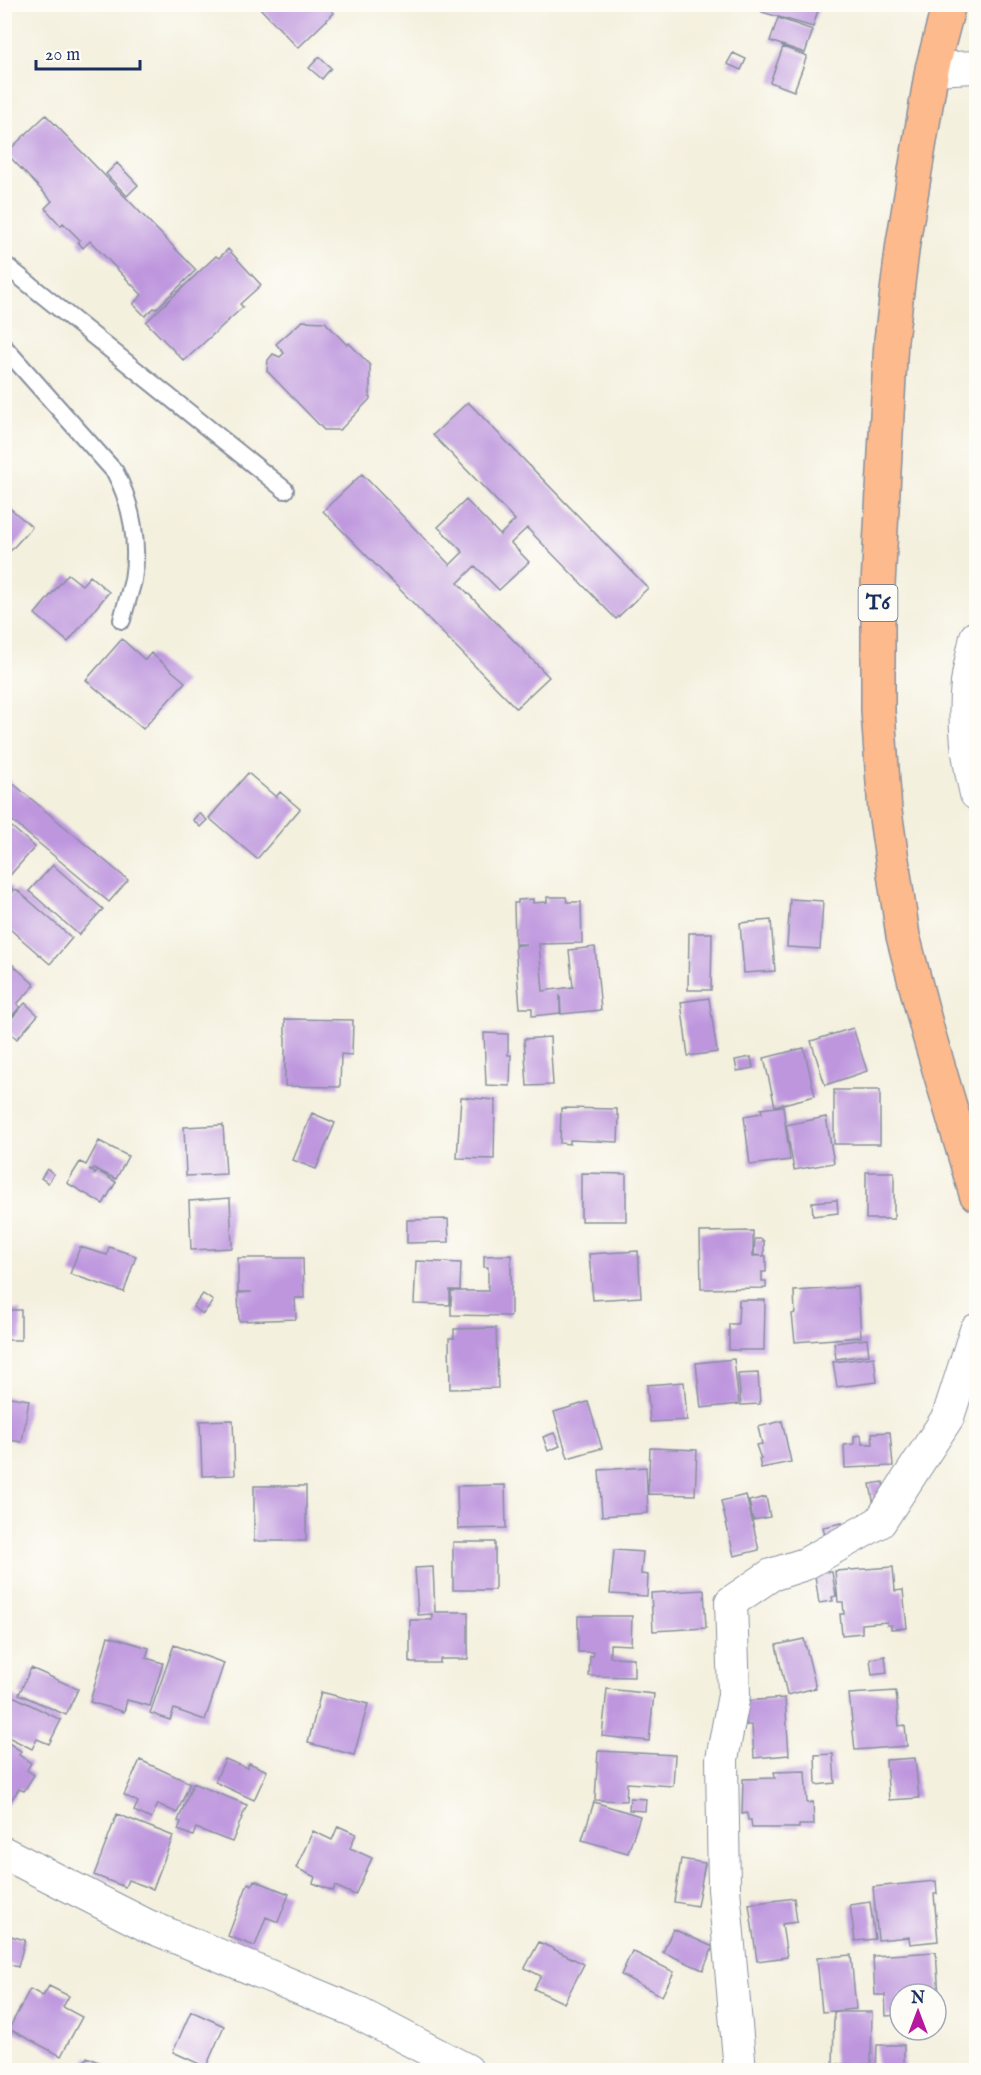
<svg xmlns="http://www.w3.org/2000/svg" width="981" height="2075" font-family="'IM FELL English',serif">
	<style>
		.building { fill: #be96de }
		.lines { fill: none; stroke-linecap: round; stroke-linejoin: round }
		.lane-casing { stroke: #88909e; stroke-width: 20 }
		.street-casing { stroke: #88909e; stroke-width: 34 }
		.highway-casing { stroke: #88909e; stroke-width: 36 }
		.lane { stroke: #fff; stroke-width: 16 }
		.street { stroke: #fff; stroke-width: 32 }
		.highway { stroke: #fcba8d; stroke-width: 33 }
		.labels { text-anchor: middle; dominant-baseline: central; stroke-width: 5; stroke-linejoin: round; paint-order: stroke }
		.shield { fill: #fdfcf7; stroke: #5f6c8c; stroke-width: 1.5 }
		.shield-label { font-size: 21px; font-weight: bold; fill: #1b2f5e }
	</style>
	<rect width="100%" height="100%" fill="#fdfcf7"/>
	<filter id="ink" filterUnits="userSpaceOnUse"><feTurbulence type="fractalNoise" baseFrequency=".0167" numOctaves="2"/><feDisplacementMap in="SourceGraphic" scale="12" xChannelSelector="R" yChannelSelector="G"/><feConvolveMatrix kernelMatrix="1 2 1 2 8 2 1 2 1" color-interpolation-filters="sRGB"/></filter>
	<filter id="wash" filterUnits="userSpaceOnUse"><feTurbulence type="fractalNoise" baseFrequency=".008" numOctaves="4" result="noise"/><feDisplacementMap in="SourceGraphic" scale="24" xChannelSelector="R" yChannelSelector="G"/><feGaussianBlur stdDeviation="1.35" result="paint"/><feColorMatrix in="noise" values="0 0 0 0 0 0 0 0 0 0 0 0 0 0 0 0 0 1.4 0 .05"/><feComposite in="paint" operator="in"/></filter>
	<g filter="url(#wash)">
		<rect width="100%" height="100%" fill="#f4f0de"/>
		<g id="blocks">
			<path class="building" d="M256 4H326L334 13 298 48Z
				M764 4H820L813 27 762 12Z
				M778 18 813 30 805 53 770 41Z
				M783 47 807 56 794 91 770 82Z
				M733 53 746 59 741 70 727 64Z
				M319 57 331 68 322 79 309 68Z
				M46 115 196 270 156 309 154 308 145 316 133 304 142 295 90 241 83 248 78 242 80 240 63 223 61 226 45 208 52 201 6 153Z
				M117 163 138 185 127 196 106 174Z
				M228 249 261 285 240 304 243 307 184 361 146 322 216 256 219 258Z
				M302 321 325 322 347 345 349 343 370 365V399L340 430H324L267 371 268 360 273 354 280 357 284 353 276 344Z
				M468 402 648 588 616 619 527 528 511 543 529 562 499 590 475 566 458 583 549 677 516 708 323 511 362 474 450 565 463 552 438 527 466 500 500 535 515 520 433 435Z
				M4 503 32 527 4 558Z
				M68 574 82 585 90 576 109 592 68 642 35 614Z
				M122 639 145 660 151 653 185 682 143 729 86 680Z
				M248 773 276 797 280 792 300 809 257 859 209 818Z
				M4 776 128 880 109 902 4 814Z
				M199 813 207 820 200 827 193 820Z
				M12 827 35 847 5 881 13 889 4 899V835Z
				M53 865 103 909 79 935 29 891Z
				M16 889 72 938 50 964 4 924V902Z
				M547 897H566L567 902H581L582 943 539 944 543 991 573 987 569 950 595 947 601 1010 561 1014 560 995V1013L532 1016V1008H520L515 946 527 944H515L514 903H518V900L533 899V903L547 902Z
				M790 899 823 901 820 949 787 947Z
				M771 920 775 971 744 973 740 923Z
				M689 933H712L711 990H688Z
				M4 957 35 985 17 1004 20 1007 4 1024Z
				M709 998 717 1052 688 1056 681 1002Z
				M25 1003 38 1015 17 1039 4 1027Z
				M285 1019 353 1020 352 1055 341 1054 340 1087 285 1086Z
				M853 1028 867 1071 825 1085 811 1041Z
				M484 1033 508 1034V1055H511L510 1086 486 1085Z
				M550 1037 553 1085 527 1086 524 1039Z
				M804 1048 815 1096 775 1106 764 1058Z
				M751 1057 753 1068 737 1071 735 1060Z
				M834 1090H880V1144H834Z
				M461 1097 495 1100 494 1159 457 1158Z
				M783 1106 790 1160 750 1165 744 1116 762 1113 761 1109Z
				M561 1108 617 1109V1115H619L618 1142 570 1140V1144L560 1143Z
				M312 1113 335 1123 316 1169 293 1160Z
				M826 1117 834 1163 794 1170 786 1125Z
				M223 1125 226 1174 186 1176 184 1127Z
				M99 1141 128 1156 116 1179 94 1168 93 1170 89 1169 95 1173 94 1175 98 1171 116 1182 103 1204 67 1183 80 1162 86 1165Z
				M47 1169 54 1174 48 1183 41 1178Z
				M866 1172H894V1219H866Z
				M581 1173 626 1174V1221H581Z
				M230 1198 232 1248 191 1250 189 1201Z
				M837 1200 838 1213 813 1216 812 1202Z
				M448 1219 449 1242 407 1243V1220Z
				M753 1231V1256H766V1272H762V1281H766V1288L701 1289 700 1232Z
				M755 1239H762V1241H764V1256L754 1255Z
				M80 1247 107 1255 109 1247 136 1256 124 1292 70 1274Z
				M638 1251 641 1297 593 1300 589 1254Z
				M511 1255V1316L451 1315V1291H488V1267H484V1256Z
				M238 1258H303L304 1298H295L296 1319 239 1321 238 1293 252 1292H238Z
				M416 1261 461 1263 460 1290H450V1305L414 1304Z
				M858 1287 861 1337 795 1342 792 1314 795 1313 794 1291Z
				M203 1294 213 1301 203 1314 193 1307Z
				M739 1300H765L764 1350H729V1324H738Z
				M4 1310H21V1340H4Z
				M496 1328 498 1388 450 1389 449 1338H454V1329Z
				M867 1339 869 1355 836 1359 834 1343Z
				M874 1357 877 1382 837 1387 833 1362Z
				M734 1359 739 1404 701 1408 696 1363Z
				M758 1373 760 1404 741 1405 738 1374Z
				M684 1382 687 1420 650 1422 647 1385Z
				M4 1396 29 1400 22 1442 4 1439Z
				M588 1402 602 1448 568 1458 554 1412Z
				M233 1420 235 1475 202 1476 200 1421Z
				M782 1421 791 1462 761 1468 759 1459H761L756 1445 762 1444 758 1427Z
				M890 1432 893 1466 845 1468 844 1445 854 1444V1436L861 1435 862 1444H873L872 1433Z
				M554 1433 560 1446 548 1451 543 1437Z
				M650 1448 697 1450 695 1495 648 1494Z
				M646 1467 648 1513 602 1516 599 1470Z
				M883 1482 887 1504 874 1506 870 1484Z
				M505 1485 506 1528 458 1529 457 1486Z
				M254 1486H306V1541H254Z
				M746 1495 759 1550 734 1556 721 1501Z
				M766 1497 770 1517 753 1520 749 1501Z
				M842 1523 846 1541 827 1545 823 1527Z
				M453 1542H495V1590H453Z
				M614 1550 643 1552 641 1574 648 1575 647 1596 610 1594Z
				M827 1560 828 1572H832L836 1596 832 1597 833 1601 819 1603 813 1562Z
				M433 1567 435 1612H468V1659H440V1663H410V1620H432V1614L418 1615 415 1568Z
				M893 1567 895 1591 903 1590 907 1628 891 1629V1625H887V1622L862 1624V1633L842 1635 840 1614H844L843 1602H838L835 1571Z
				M704 1590 706 1628 653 1631 651 1593Z
				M578 1616H632L631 1645 610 1644V1657L634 1658V1677L589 1676 590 1656H593V1652H578Z
				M108 1636 149 1648 146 1658 163 1663 150 1706 127 1700 124 1712 90 1702Z
				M804 1639 816 1688 787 1695 776 1645Z
				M174 1645 224 1663 205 1720 174 1709 170 1720 150 1713Z
				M885 1656 887 1673 872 1675 870 1659Z
				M31 1668 78 1689 66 1715 19 1694Z
				M607 1689 654 1694 649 1741 602 1736Z
				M896 1691 899 1726 905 1725 907 1746 855 1750 849 1694Z
				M321 1692 368 1704 354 1755 308 1743Z
				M9 1694 61 1720 49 1744 37 1739 32 1749 4 1735V1702Z
				M785 1698 789 1755 754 1758 752 1725H746L745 1701Z
				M4 1740 21 1751 19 1755 31 1763 27 1770 34 1775 24 1791 19 1789 4 1810Z
				M598 1751 675 1755 673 1786 627 1783 626 1801 595 1800Z
				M833 1754 835 1783 816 1785 815 1755Z
				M915 1758 919 1798 889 1800 886 1760Z
				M225 1759 247 1768 249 1763 267 1771 254 1800 215 1782Z
				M140 1760 190 1783 177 1813 158 1804 151 1819 134 1811 138 1802 124 1795Z
				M805 1771 807 1803 813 1802 814 1825H799V1828H752L751 1820H748L747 1813 742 1814 743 1779 775 1778 774 1772Z
				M193 1783 247 1805 232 1842 196 1828 193 1836 178 1830 181 1822 178 1821Z
				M630 1798 646 1799 645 1811 629 1810Z
				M594 1802 640 1816 628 1853 582 1840Z
				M117 1814 173 1836 153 1889 128 1880 125 1887 94 1875Z
				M338 1826 356 1834 350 1848 372 1858 355 1895 335 1886 333 1891 313 1883 315 1877 296 1868 313 1831 332 1840Z
				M681 1859 705 1863 697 1906 674 1902Z
				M254 1880 289 1894 278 1922 266 1917 255 1946 228 1936 248 1883 252 1885Z
				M936 1881 937 1894H934L938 1941 910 1944 909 1937 878 1940 873 1887Z
				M794 1898 797 1922 782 1924 787 1957 757 1961 749 1904Z
				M870 1902 875 1939 855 1941 850 1905Z
				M673 1929 713 1947 703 1970 663 1952Z
				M4 1934 25 1940 18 1967 4 1963Z
				M539 1942 584 1964 564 2003 534 1989 541 1976 525 1968Z
				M632 1951 674 1972 662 1996 621 1975Z
				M936 1952 940 2010H936V1994H900V2015L886 2016 885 1995H875L873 1956Z
				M851 1955 856 2009 822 2012 817 1958Z
				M49 1986 69 1996 63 2007 82 2017 61 2056 9 2029 30 1989 43 1996Z
				M191 2011 224 2026 206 2067 173 2052Z
				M834 2012H872L871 2064H837V2070H833Z
				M877 2045H904V2070H876Z
				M87 2057 116 2070H81Z"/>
		</g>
	</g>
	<g filter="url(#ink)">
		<use href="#blocks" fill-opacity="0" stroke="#88909e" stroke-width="1.5"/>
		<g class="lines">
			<defs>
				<path id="lane" d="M4 264 285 490
					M4 347 115 472C132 504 139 544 133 580 130 593 125 607 122 620"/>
				<path id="street" d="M932 69 976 67
					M976 637C973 652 969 667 967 683 963 720 967 758 976 794
					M4 1853 146 1925 352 2010 467 2070
					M740 2070 724 1889 722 1759 734 1695 731 1602 771 1575 805 1564 880 1522 948 1417 976 1330"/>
				<path id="highway" d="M949 4 932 69 903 243 891 340 878 585V711L885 811 903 936 928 1032 976 1194"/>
			</defs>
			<use href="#lane" class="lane-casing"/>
			<use href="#street" class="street-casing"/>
			<use href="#highway" class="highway-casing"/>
			<use href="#lane" class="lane"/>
			<use href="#street" class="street"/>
			<use href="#highway" class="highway"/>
		</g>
	</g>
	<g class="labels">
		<rect class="shield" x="858.5" y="585" width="39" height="36" rx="4.5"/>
		<g class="shield-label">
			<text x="878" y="603">T6</text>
		</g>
	</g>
	<rect width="981" height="2075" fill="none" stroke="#fdfcf7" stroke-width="24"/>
	<g transform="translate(918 2012)"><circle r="28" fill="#fdfcf7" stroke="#a3aaba" stroke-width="1.5"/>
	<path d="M0-4.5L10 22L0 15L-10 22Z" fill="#b5179e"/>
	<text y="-9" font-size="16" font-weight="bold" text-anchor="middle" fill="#1b2f5e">N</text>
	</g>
	<path d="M36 60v9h104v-9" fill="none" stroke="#1b2f5e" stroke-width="3"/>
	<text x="45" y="60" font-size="18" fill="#1b2f5e" stroke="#fdfcf7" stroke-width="4.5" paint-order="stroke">20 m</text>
</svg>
